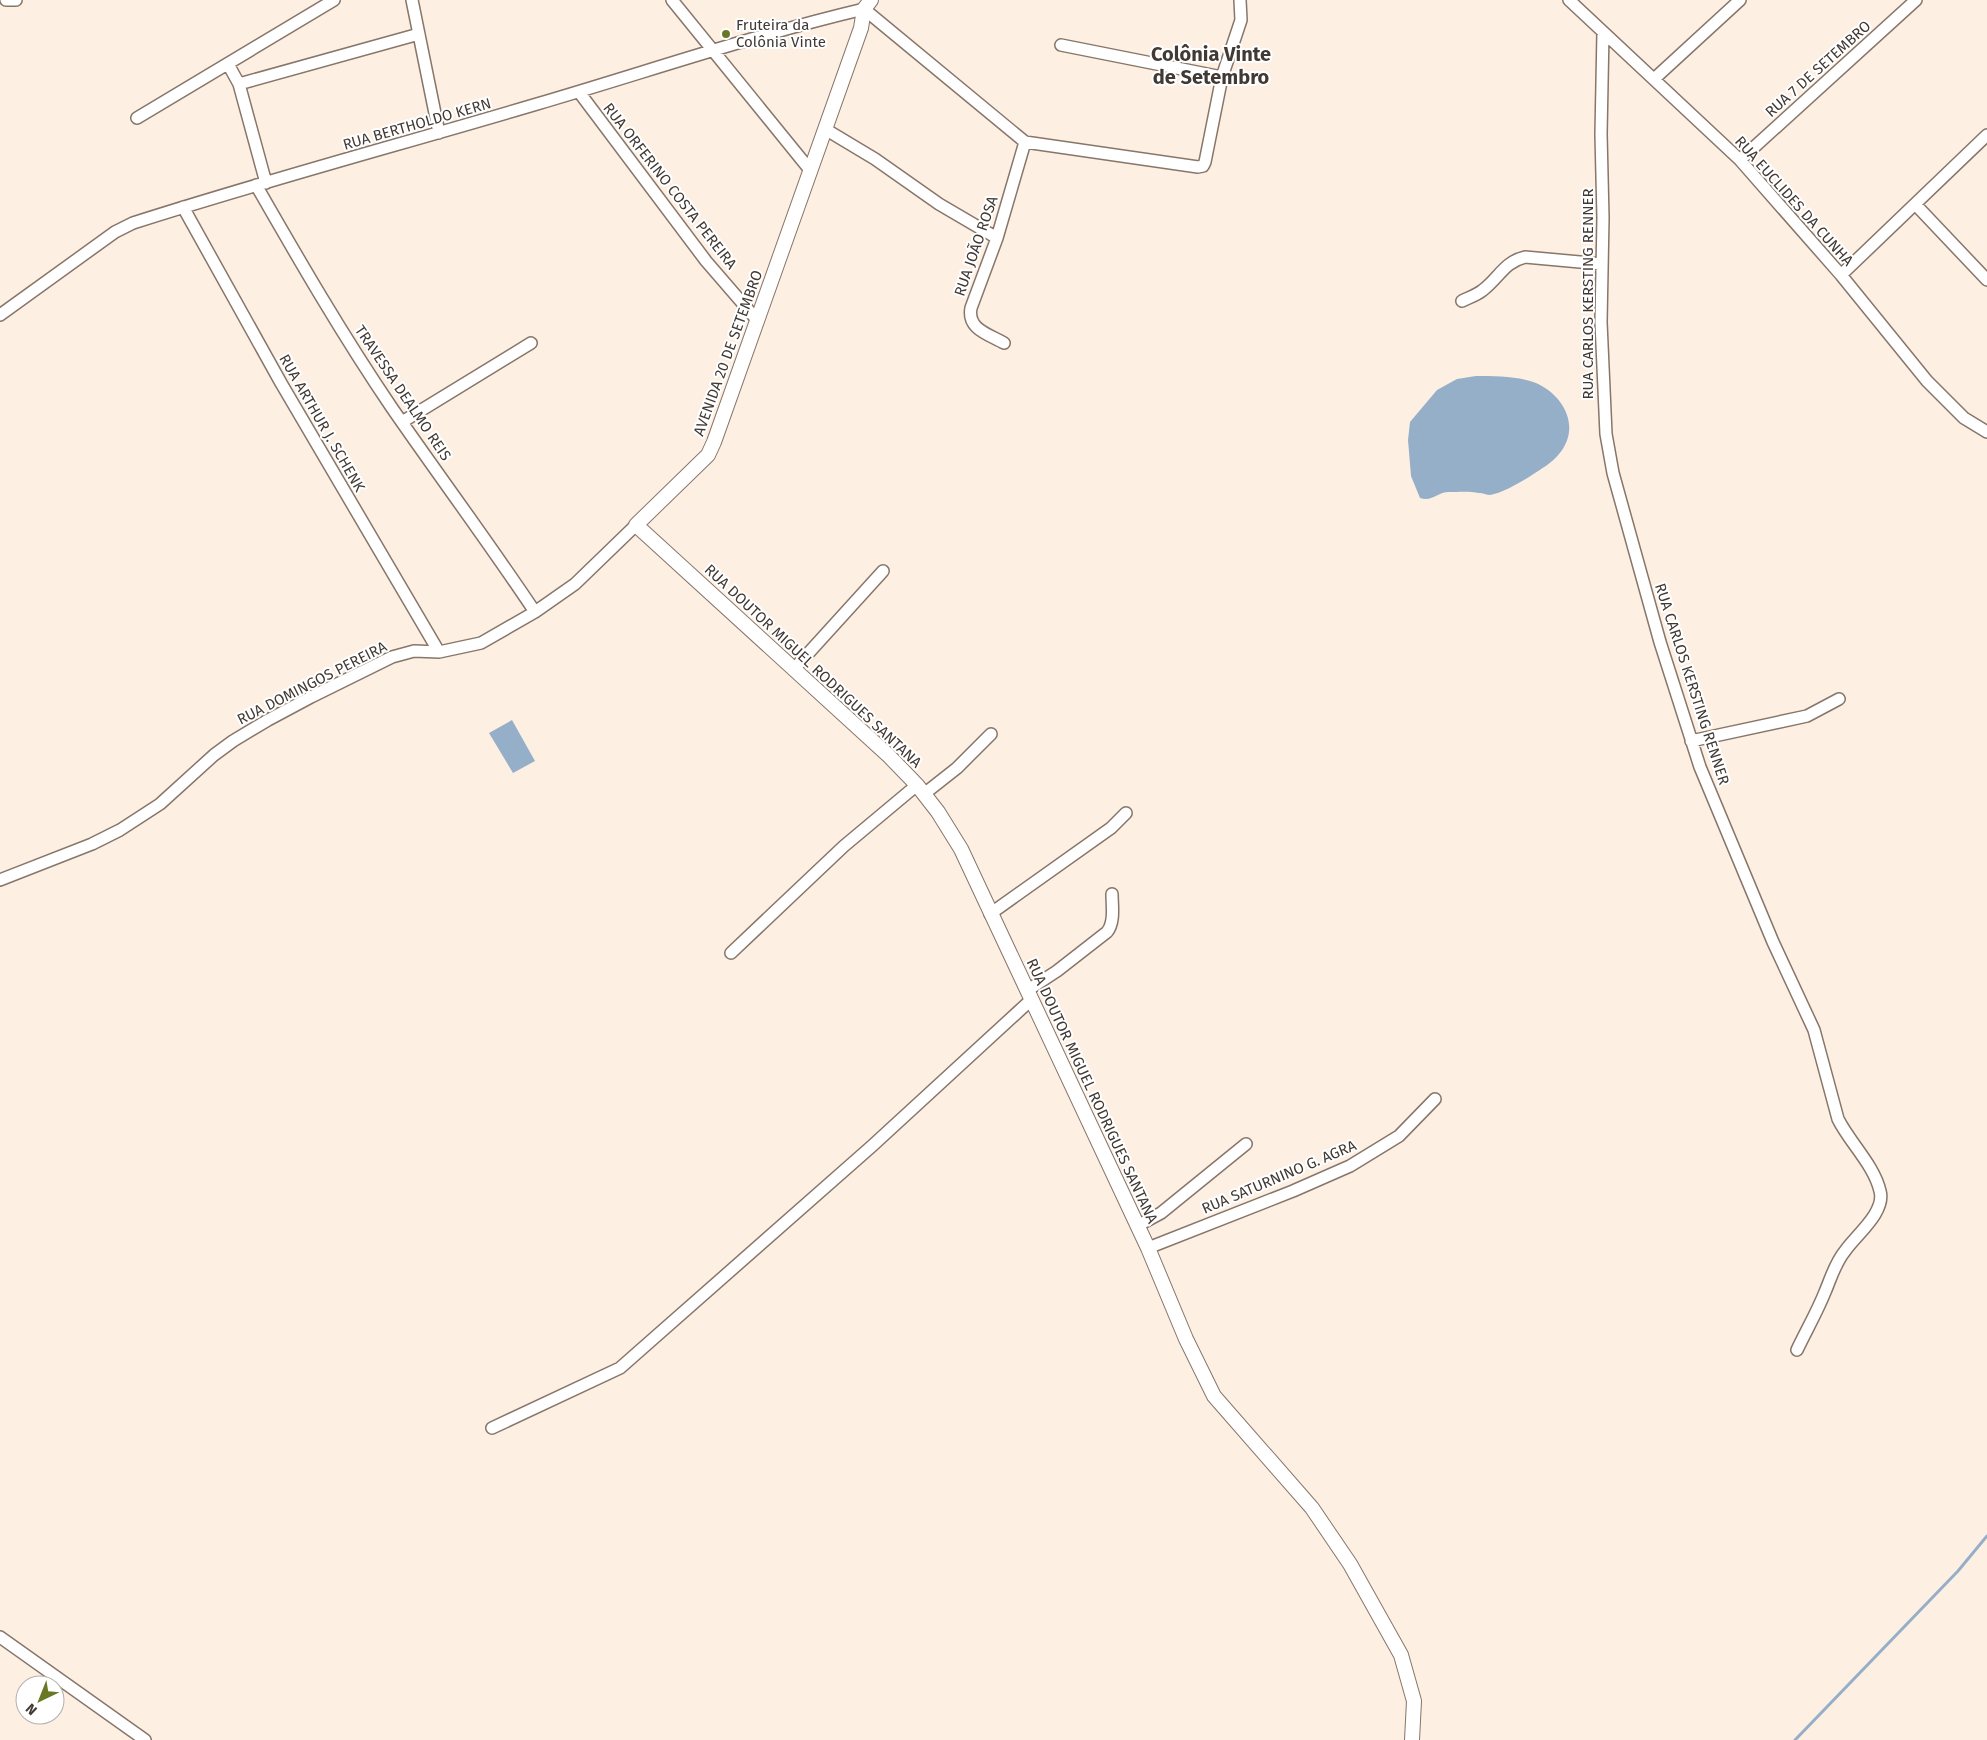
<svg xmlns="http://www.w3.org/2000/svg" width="1987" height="1740" font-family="'Fira Sans',sans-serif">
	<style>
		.water { fill: #95afc9 }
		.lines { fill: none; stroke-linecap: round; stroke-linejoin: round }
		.stream { stroke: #95afc9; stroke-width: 3 }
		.minor-casing { stroke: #87766a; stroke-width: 14 }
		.tertiary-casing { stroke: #87766a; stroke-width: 16 }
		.minor { stroke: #fff; stroke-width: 11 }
		.tertiary { stroke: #fff; stroke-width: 14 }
		.poi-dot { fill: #697825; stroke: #fff; stroke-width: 2 }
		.labels { text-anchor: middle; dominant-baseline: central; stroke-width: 4; stroke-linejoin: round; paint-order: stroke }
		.poi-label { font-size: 15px; fill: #413934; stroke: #fff; text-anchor: start }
		.street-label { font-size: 15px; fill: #413934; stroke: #fff }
		.district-label { font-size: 20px; font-weight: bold; fill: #413934; stroke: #fff }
	</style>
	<rect width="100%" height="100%" fill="#feefe3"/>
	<path class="water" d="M1476 376C1495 376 1518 376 1536 383 1565 396 1581 428 1559 454 1552 463 1541 469 1532 475 1521 482 1503 493 1490 495 1487 495 1483 493 1479 493 1470 491 1458 492 1449 492 1437 492 1433 502 1420 498L1411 476 1408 440 1410 422 1437 390 1457 379Z
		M512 720 535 761 513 773 489 733Z"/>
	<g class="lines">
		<path class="stream" d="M1795 1740 1958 1571 1987 1536"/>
		<defs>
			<path id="minor" d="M6 0H16
				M412 0 439 133
				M672 0 810 170
				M1569 0 1740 160 1841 275 1927 381 1964 418 1987 432
				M1603 32 1601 134 1603 218 1601 322 1606 434 1613 473 1660 642 1700 767 1773 942 1814 1030 1838 1119C1850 1143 1874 1165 1880 1191 1886 1212 1856 1235 1845 1251 1835 1263 1831 1278 1825 1292 1817 1312 1806 1331 1797 1350
				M1061 45 1222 77
				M228 64 239 84 266 183
				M1654 79 1740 0
				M239 84 419 34
				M579 92 706 261 757 320
				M137 118 334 0
				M825 129 875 159 939 204 997 238
				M1740 160 1916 0
				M256 185C299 260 343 336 392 408 439 476 489 543 535 612
				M1915 204 1987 280
				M183 207 281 383 439 652
				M1841 275 1987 135
				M1462 301C1468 298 1477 295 1483 290 1499 278 1504 262 1525 257L1602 264
				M0 315 115 232 133 223C267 180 402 144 537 104 646 72 754 35 864 9L1025 142 1198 167 1203 166 1205 162 1222 77 1241 20 1240 0
				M1004 343C988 334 967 329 971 308L997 238 1025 142
				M402 422 531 343
				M794 669 883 571
				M1691 741 1807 716 1839 699
				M924 794 957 768 991 734
				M0 880 92 844 120 830 160 804 214 755 233 741 268 720 311 697 392 657 414 651 439 652 481 643 535 612 575 584 636 525
				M990 914 1111 828 1126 813
				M731 953 844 846 917 785
				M1028 990 1057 971 1107 932C1115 922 1112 906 1112 894
				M1137 1226 1161 1213 1246 1144
				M1148 1248 1293 1191 1350 1166 1399 1136 1435 1099
				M492 1428 620 1368 872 1146 1032 999
				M0 1637 145 1740"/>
			<path id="tertiary" d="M871 0 864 9 861 28 714 442 708 455 636 525 888 755 917 785 938 812 961 849 1148 1248 1186 1339 1214 1396 1312 1508 1350 1564 1401 1655 1414 1701 1412 1740"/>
		</defs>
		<use href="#minor" class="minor-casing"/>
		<use href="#tertiary" class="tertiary-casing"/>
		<use href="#minor" class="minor"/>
		<use href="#tertiary" class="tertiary"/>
	</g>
	<circle class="poi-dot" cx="726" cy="34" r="5"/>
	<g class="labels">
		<g class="poi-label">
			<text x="736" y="25">Fruteira da<tspan x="736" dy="17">Colônia Vinte</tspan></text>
		</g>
		<g class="street-label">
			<text transform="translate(1818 69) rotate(-42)">RUA 7 DE SETEMBRO</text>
			<text transform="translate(417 124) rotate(-16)">RUA BERTHOLDO KERN</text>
			<text transform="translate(670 186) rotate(52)">RUA ORFERINO COSTA PEREIRA</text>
			<text transform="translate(1794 201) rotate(48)">RUA EUCLIDES DA CUNHA</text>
			<text transform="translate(976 246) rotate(-71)">RUA JOÃO ROSA</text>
			<text transform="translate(1588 294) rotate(-90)">RUA CARLOS KERSTING RENNER</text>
			<text transform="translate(728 353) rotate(-70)">AVENIDA 20 DE SETEMBRO</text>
			<text transform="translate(403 393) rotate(56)">TRAVESSA DEALMO REIS</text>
			<text transform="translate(322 423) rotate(60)">RUA ARTHUR J. SCHENK</text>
			<text transform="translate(813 666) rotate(43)">RUA DOUTOR MIGUEL RODRIGUES SANTANA</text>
			<text transform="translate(312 683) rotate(-27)">RUA DOMINGOS PEREIRA</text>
			<text transform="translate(1692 684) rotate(72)">RUA CARLOS KERSTING RENNER</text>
			<text transform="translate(1092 1091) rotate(65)">RUA DOUTOR MIGUEL RODRIGUES SANTANA</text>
			<text transform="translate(1279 1177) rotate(-23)">RUA SATURNINO G. AGRA</text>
		</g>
		<g class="district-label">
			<text x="1211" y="54">Colônia Vinte<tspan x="1211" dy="23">de Setembro</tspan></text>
		</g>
	</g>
	<g transform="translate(40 1700) rotate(223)"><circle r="24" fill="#ffffff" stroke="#b3b0ae"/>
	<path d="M0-4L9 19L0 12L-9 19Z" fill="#697825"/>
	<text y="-8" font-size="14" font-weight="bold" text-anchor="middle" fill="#413934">N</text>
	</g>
</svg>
